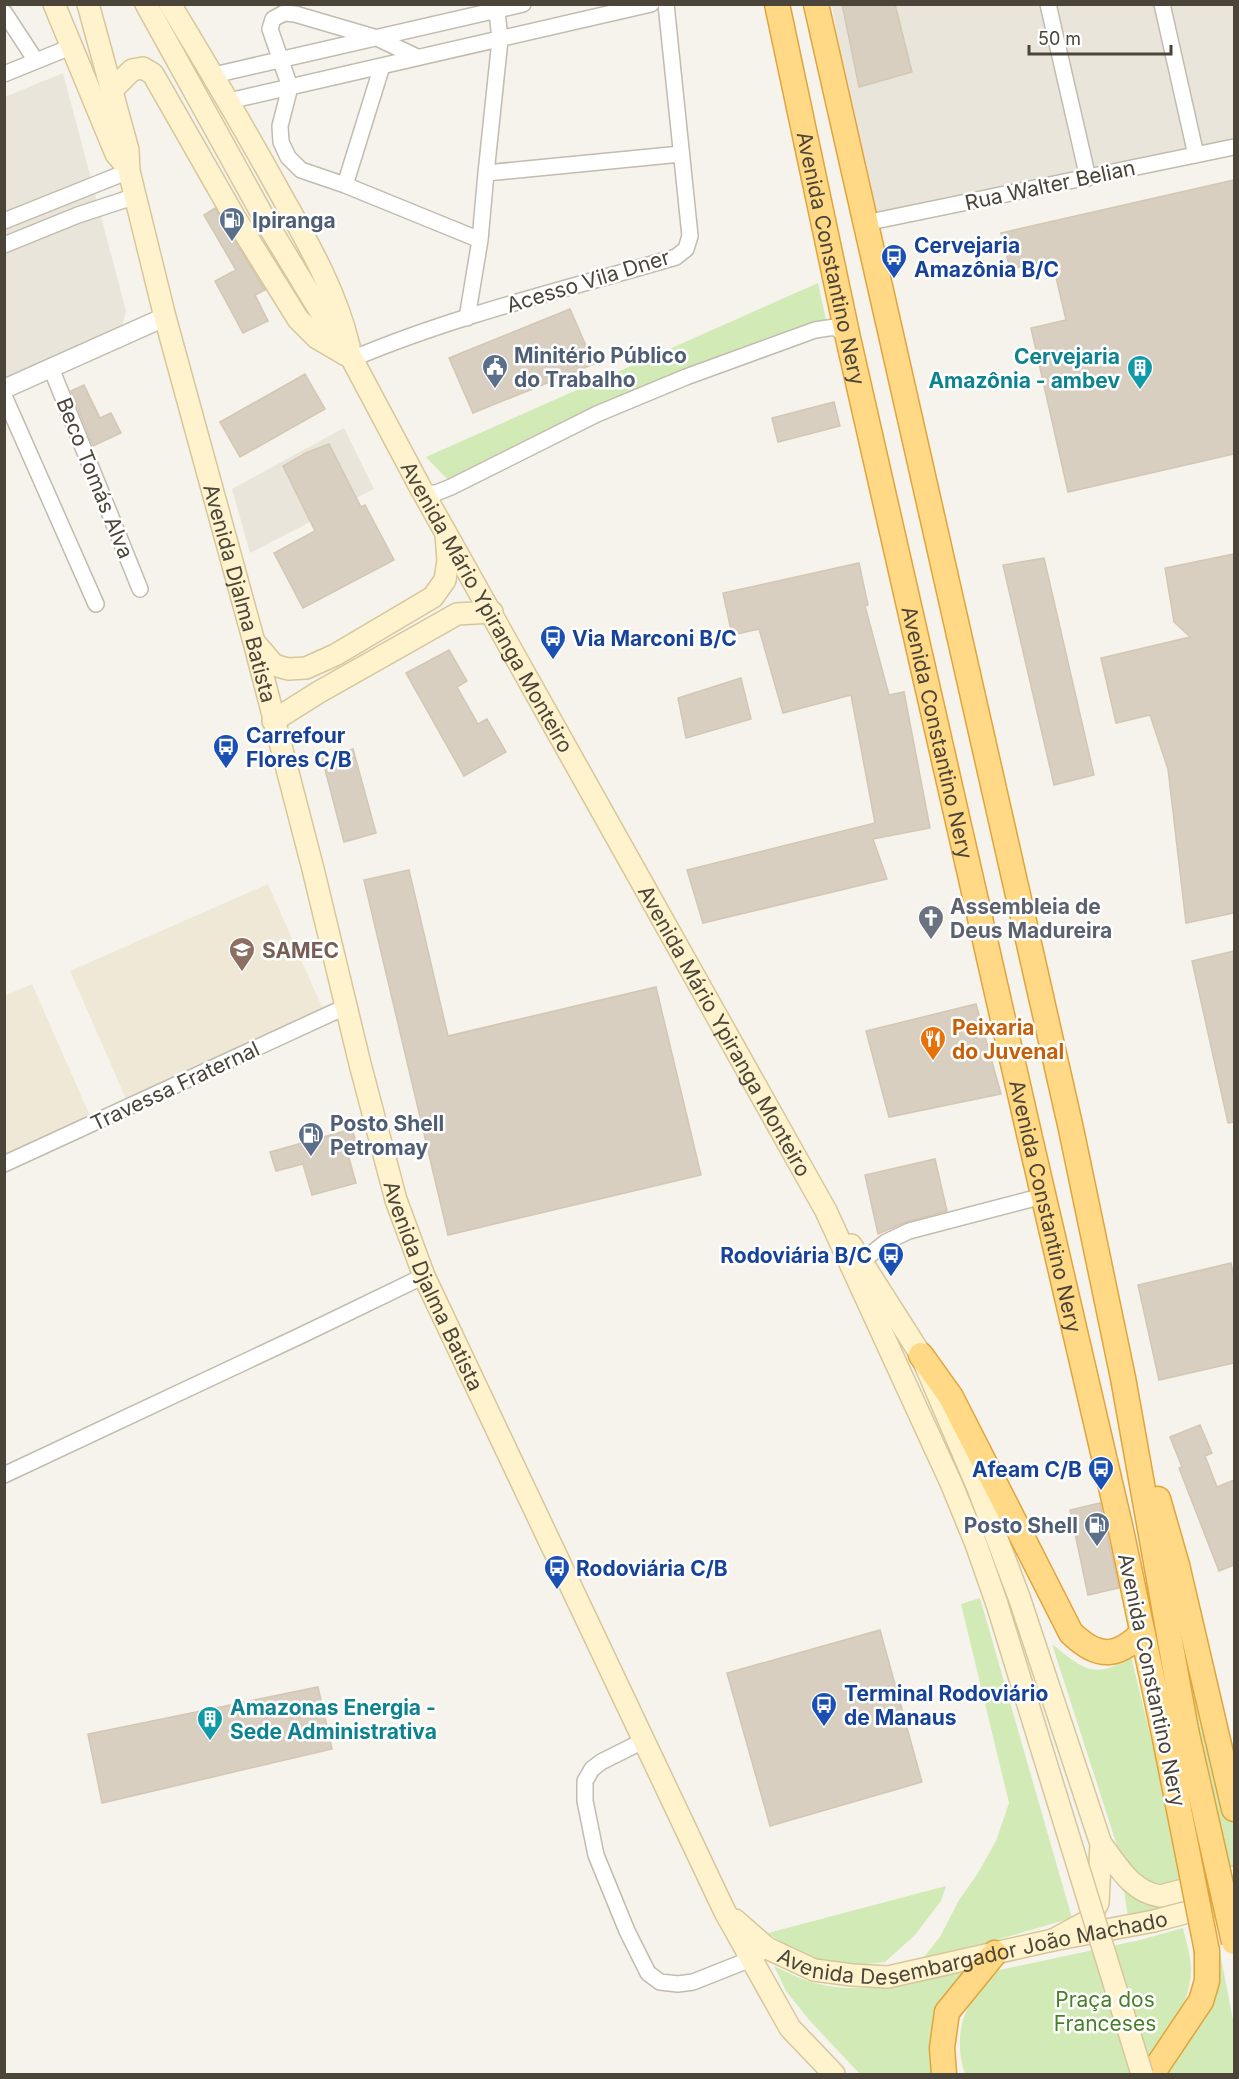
<svg xmlns="http://www.w3.org/2000/svg" width="1239" height="2079" font-family="Inter,sans-serif">
	<style>
		.residential { fill: #eae5da }
		.education { fill: #efe8d6 }
		.green { fill: #d2eab5 }
		.building { fill: #d8cfc1; stroke: #d3c7b4; stroke-width: 1.5 }
		.lines { fill: none; stroke-linecap: round; stroke-linejoin: round }
		.minor-casing { stroke: #c2bbae; stroke-width: 18 }
		.tertiary-casing { stroke: #c2bbae; stroke-width: 21 }
		.secondary-casing { stroke: #d6c79b; stroke-width: 24 }
		.trunk-casing { stroke: #e0a43c; stroke-width: 27 }
		.minor { stroke: #fff; stroke-width: 15 }
		.tertiary { stroke: #fff; stroke-width: 18 }
		.secondary { stroke: #fff3cd; stroke-width: 21 }
		.trunk { stroke: #ffd985; stroke-width: 24 }
		.secondary-bridge-casing { stroke: #d6c79b; stroke-width: 24; stroke-linecap: butt }
		.trunk-bridge-casing { stroke: #e0a43c; stroke-width: 27; stroke-linecap: butt }
		.secondary-bridge { stroke: #fff3cd; stroke-width: 21 }
		.trunk-bridge { stroke: #ffd985; stroke-width: 24 }
		.labels { text-anchor: middle; dominant-baseline: central; stroke-width: 5; stroke-linejoin: round; paint-order: stroke }
		.street-label { font-size: 21px; fill: #4b4439; stroke: #fff }
		.service-label { font-size: 21px; font-weight: bold; fill: #4e5e75; stroke: #fff; text-anchor: start }
		.transit-label { font-size: 21px; font-weight: bold; fill: #164399; stroke: #fff; text-anchor: start }
		.culture-label { font-size: 21px; font-weight: bold; fill: #0d838f; stroke: #fff; text-anchor: end }
		.worship-label { font-size: 21px; font-weight: bold; fill: #5b616d; stroke: #fff; text-anchor: start }
		.education-label { font-size: 21px; font-weight: bold; fill: #785e54; stroke: #fff; text-anchor: start }
		.food-label { font-size: 21px; font-weight: bold; fill: #c56008; stroke: #fff; text-anchor: start }
		.park-label { font-size: 21px; fill: #4a7f2a; stroke: #fff }
	</style>
	<rect width="100%" height="100%" fill="#f6f3ec"/>
	<path class="residential" d="M832 5H1234V153L870 228Z
		M63 73 126 311 122 326 109 335 5 383V97Z
		M344 428 374 489 250 553 232 489Z"/>
	<path class="education" d="M268 884 325 1014 127 1101 70 971Z
		M32 984 91 1118 4 1156V996Z"/>
	<path class="green" d="M818 283 826 320 711 362 449 481 426 457Z
		M980 1598 1072 1918 920 1962 940 1937 959 1900 978 1873 996 1841 1009 1803 961 1604Z
		M1052 1644C1083 1669 1095 1681 1131 1656L1153 1747 1199 1735 1190 1698H1197L1224 1806 1234 1825V1871L1172 1886 1146 1881 1120 1855Z
		M1123 1883 1151 1900 1174 1907 1128 1918Z
		M946 1886 941 1901 915 1935 885 1962 847 1966 819 1962 797 1954 768 1933Z
		M1183 1928C1186 1941 1191 1956 1191 1969 1191 2010 1159 2043 1136 2074H965C951 2033 966 1996 999 1970L1140 1940Z
		M1220 1953 1234 2025V2074H1169L1167 2066 1217 1955Z
		M774 1966C785 1971 796 1977 808 1981 858 1997 912 1982 963 1972L945 1995 938 2018V2074H860L810 2021 786 1991Z"/>
	<path class="building" d="M842 4H895L912 72 859 87Z
		M1234 180V454L1068 492 1031 328 1066 320 1052 260 1010 269 1001 233Z
		M215 208 265 290 255 295 268 321 243 333 215 281 236 270 204 215Z
		M570 309 594 364 473 413 449 358Z
		M305 374 325 409 240 457 220 422Z
		M84 385 100 418 111 413 121 433 93 446 71 391Z
		M834 402 840 426 778 442 772 418Z
		M329 444 361 507 365 505 394 560 303 608 274 553 315 531 283 466 306 453Z
		M1234 554V913L1186 923 1168 769 1150 715 1116 723 1101 658 1190 637 1174 622 1165 568Z
		M1044 558 1094 775 1054 785 1003 565Z
		M859 563 868 605 865 606 889 695 904 692 930 828 873 839 887 879 703 923 687 870 875 823 851 695 783 713 759 629 732 635 723 593Z
		M449 650 467 681 457 687 478 724 487 719 506 752 464 776 406 673Z
		M741 678 751 719 686 738 678 698Z
		M353 749 376 833 344 842 322 758Z
		M409 870 448 1036 656 987 701 1175 448 1235 364 880Z
		M1234 951V1122L1228 1123 1192 961Z
		M976 1004 1001 1094 889 1117 866 1031Z
		M352 1129 358 1148 347 1151 356 1183 312 1195 303 1164 276 1171 270 1152Z
		M935 1159 947 1211 906 1222 878 1234 865 1175Z
		M1231 1263 1234 1277V1363L1159 1380 1138 1285Z
		M1200 1425 1212 1453 1205 1456 1217 1487 1234 1480V1565L1219 1571 1179 1468 1182 1467 1170 1437Z
		M1100 1503 1119 1588 1088 1595 1070 1510Z
		M880 1630 922 1782 770 1826 727 1673Z
		M318 1687 332 1749 102 1803 88 1734Z"/>
	<g class="lines">
		<defs>
			<path id="minor" d="M1048 4 1088 178
				M1162 4 1196 155
				M4 12 36 61
				M382 66 345 185 480 240
				M4 74 73 46
				M214 75 523 4
				M229 101 651 4
				M486 173 500 40 497 11
				M345 185 301 170 288 157 281 142 280 126 290 87 270 29 273 19 284 13 295 14 377 38 417 57
				M4 221 129 171
				M865 223 1234 147
				M4 245 78 215 136 196
				M467 318 480 240 486 173 681 154
				M352 359C456 315 567 289 676 257L686 249 690 236 666 4
				M51 368 140 589
				M4 396 96 604
				M424 493H436L451 487 597 414 686 377 815 330 835 327 848 338
				M4 1164 345 1007
				M855 1267 886 1242 909 1231 1043 1196
				M4 1475 302 1335 424 1276
				M645 1740 601 1762 592 1769 585 1781V1801L596 1855 627 1931 648 1973 660 1982 678 1984 693 1982 751 1959 759 1954"/>
			<path id="tertiary" d="M4 389 165 317"/>
			<g id="secondary">
				<path d="M54 4 116 154 122 161"/>
				<path id="s1" d="M88 4 128 150 129 171 165 317 254 642 313 869 360 1064 396 1200 424 1276 725 1912 790 2028 834 2074"/>
				<path id="s2" d="M146 4 268 225 328 324 352 359 419 485 826 1211 951 1483 976 1544 997 1604"/>
				<path d="M170 4C208 67 245 129 280 193 308 243 336 291 349 346"/>
				<path d="M112 90 132 70 143 68 153 74 234 216 298 319 317 338 346 355"/>
				<path d="M256 644 274 665 288 669 306 668 335 655 433 597 445 580 448 560 446 535"/>
				<path d="M273 721 319 692 457 614 492 612"/>
				<path d="M851 1245 921 1355 978 1488 1019 1597 1101 1844 1098 1903 1088 1921 1053 1940"/>
				<path d="M1101 1844C1117 1864 1131 1892 1160 1896L1234 1877"/>
				<path id="s3" d="M735 1920 767 1948 814 1970 852 1975 888 1977 1053 1940 1154 1921 1234 1900"/>
			</g>
			<g id="trunk">
				<path id="s4" d="M777 4 848 338 1030 1138 1121 1530 1165 1739"/>
				<path d="M816 4 1071 1129 1123 1378 1186 1730"/>
				<path d="M921 1355 951 1397 1071 1633C1097 1658 1116 1659 1142 1633"/>
				<path d="M1158 1499 1177 1565 1234 1809"/>
				<path d="M944 2074 942 2048 947 2012 995 1953"/>
				<path d="M1152 2074 1201 2001 1207 1981V1951"/>
			</g>
		</defs>
		<use href="#minor" class="minor-casing"/>
		<use href="#tertiary" class="tertiary-casing"/>
		<use href="#secondary" class="secondary-casing"/>
		<use href="#trunk" class="trunk-casing"/>
		<use href="#minor" class="minor"/>
		<use href="#tertiary" class="tertiary"/>
		<use href="#secondary" class="secondary"/>
		<use href="#trunk" class="trunk"/>
		<defs>
			<path id="secondary-bridge" d="M997 1604 1142 2074"/>
			<path id="trunk-bridge" d="M1186 1730 1234 1942
				M1165 1739 1207 1951"/>
		</defs>
		<use href="#secondary-bridge" class="secondary-bridge-casing"/>
		<use href="#trunk-bridge" class="trunk-bridge-casing"/>
		<use href="#secondary-bridge" class="secondary-bridge"/>
		<use href="#trunk-bridge" class="trunk-bridge"/>
	</g>
	<defs>
		<symbol id="fuel-pin" viewBox="-11 -11 22 30"><path d="M0 17L-7.5 6A9.5 9.5 0 1 1 7.5 6Z" fill="#5c6f8a" stroke="#fff"/><path d="M-5.5-6h7V0h2V4h1.3V-2.5L3-4.5l.8-.8L6-3V5H2.5V1h-1V6h-7ZM-4.2-4.7v3.2H.2V-4.7Z" fill="#fff"/></symbol>
		<symbol id="bus-pin" viewBox="-11 -11 22 30"><path d="M0 17L-7.5 6A9.5 9.5 0 1 1 7.5 6Z" fill="#1a4fb4" stroke="#fff"/><path d="M-5-6H5V4H4V6H2V4H-2V6H-4V4H-5ZM-3.5-4V0h7V-4ZM-3.5 1.2v1.5H-2V1.2ZM2 1.2v1.5H3.5V1.2Z" fill="#fff"/></symbol>
		<symbol id="civic-pin" viewBox="-11 -11 22 30"><path d="M0 17L-7.5 6A9.5 9.5 0 1 1 7.5 6Z" fill="#5c6f8a" stroke="#fff"/><path d="M-.6-6.5H3V-4.5H.6V-3L4-1V1h2V6H-6V1h2V-1L-.6-3ZM-1.2 2.5V6h2.4V2.5Z" fill="#fff"/></symbol>
		<symbol id="building-pin" viewBox="-11 -11 22 30"><path d="M0 17L-7.5 6A9.5 9.5 0 1 1 7.5 6Z" fill="#0f9aa8" stroke="#fff"/><path d="M-4-6H4V6H1V3H-1V6H-4ZM-2.5-4.3h1.7v1.8h-1.7ZM.8-4.3h1.7v1.8H.8ZM-2.5-1h1.7V.8h-1.7ZM.8-1h1.7V.8H.8Z" fill="#fff"/></symbol>
		<symbol id="church-pin" viewBox="-11 -11 22 30"><path d="M0 17L-7.5 6A9.5 9.5 0 1 1 7.5 6Z" fill="#6b7280" stroke="#fff"/><path d="M-1.2-6h2.4v3.5h3.3v2.4h-3.3V6h-2.4V-.1h-3.3v-2.4h3.3Z" fill="#fff"/></symbol>
		<symbol id="university-pin" viewBox="-11 -11 22 30"><path d="M0 17L-7.5 6A9.5 9.5 0 1 1 7.5 6Z" fill="#8d6e63" stroke="#fff"/><path d="M0-5L7-2L0 1L-7-2ZM-4 1L0 2.5L4 1V4Q0 6-4 4Z" fill="#fff"/></symbol>
		<symbol id="restaurant-pin" viewBox="-11 -11 22 30"><path d="M0 17L-7.5 6A9.5 9.5 0 1 1 7.5 6Z" fill="#e8710a" stroke="#fff"/><path d="M-5-6h1v4h1v-4h1v4h1v-4h1v5L-1.5 .5V6h-2V.5L-5-1ZM5-6V6H3V1.5H1.5Q1.5-4 5-6Z" fill="#fff"/></symbol>
	</defs>
	<g fill-rule="evenodd">
		<use href="#fuel-pin" x="217" y="205" width="30" height="40"/>
		<use href="#bus-pin" x="879" y="242" width="30" height="40"/>
		<use href="#civic-pin" x="480" y="352" width="30" height="40"/>
		<use href="#building-pin" x="1125" y="353" width="30" height="40"/>
		<use href="#bus-pin" x="538" y="623" width="30" height="40"/>
		<use href="#bus-pin" x="211" y="732" width="30" height="40"/>
		<use href="#church-pin" x="916" y="903" width="30" height="40"/>
		<use href="#university-pin" x="227" y="935" width="30" height="40"/>
		<use href="#restaurant-pin" x="918" y="1024" width="30" height="40"/>
		<use href="#fuel-pin" x="296" y="1120" width="30" height="40"/>
		<use href="#bus-pin" x="876" y="1240" width="30" height="40"/>
		<use href="#bus-pin" x="1086" y="1454" width="30" height="40"/>
		<use href="#fuel-pin" x="1082" y="1510" width="30" height="40"/>
		<use href="#bus-pin" x="542" y="1553" width="30" height="40"/>
		<use href="#bus-pin" x="809" y="1690" width="30" height="40"/>
		<use href="#building-pin" x="195" y="1704" width="30" height="40"/>
	</g>
	<g class="labels">
		<g class="street-label">
			<text transform="translate(1050 185) rotate(-12)">Rua Walter Belian</text>
			<text stroke="none"><textPath href="#s4" startOffset="260">Avenida Constantino Nery</textPath></text>
			<text transform="translate(588 281) rotate(-17)">Acesso Vila Dner</text>
			<text transform="translate(95 478) rotate(68)">Beco Tomás Alva</text>
			<text stroke="none"><textPath href="#s1" startOffset="609">Avenida Djalma Batista</textPath></text>
			<text stroke="none"><textPath href="#s2" startOffset="693">Avenida Mário Ypiranga Monteiro</textPath></text>
			<text stroke="none"><textPath href="#s4" startOffset="746">Avenida Constantino Nery</textPath></text>
			<text stroke="none"><textPath href="#s2" startOffset="1179">Avenida Mário Ypiranga Monteiro</textPath></text>
			<text transform="translate(175 1086) rotate(-25)">Travessa Fraternal</text>
			<text stroke="none"><textPath href="#s4" startOffset="1232">Avenida Constantino Nery</textPath></text>
			<text stroke="none"><textPath href="#s1" startOffset="1329">Avenida Djalma Batista</textPath></text>
			<text transform="translate(1152 1680) rotate(78)">Avenida Constantino Nery</text>
			<text stroke="none"><textPath href="#s3" startOffset="255">Avenida Desembargador João Machado</textPath></text>
		</g>
		<g class="service-label">
			<text x="252" y="220">Ipiranga</text>
			<text x="514" y="355">Minitério Público<tspan x="514" dy="24">do Trabalho</tspan></text>
			<text x="330" y="1123">Posto Shell<tspan x="330" dy="24">Petromay</tspan></text>
			<text x="1078" y="1525" text-anchor="end">Posto Shell</text>
		</g>
		<g class="transit-label">
			<text x="914" y="245">Cervejaria<tspan x="914" dy="24">Amazônia B/C</tspan></text>
			<text x="572" y="638">Via Marconi B/C</text>
			<text x="246" y="735">Carrefour<tspan x="246" dy="24">Flores C/B</tspan></text>
			<text x="872" y="1255" text-anchor="end">Rodoviária B/C</text>
			<text x="1082" y="1469" text-anchor="end">Afeam C/B</text>
			<text x="576" y="1568">Rodoviária C/B</text>
			<text x="844" y="1693">Terminal Rodoviário<tspan x="844" dy="24">de Manaus</tspan></text>
		</g>
		<g class="culture-label">
			<text x="1120" y="356">Cervejaria<tspan x="1120" dy="24">Amazônia - ambev</tspan></text>
			<text x="230" y="1707" text-anchor="start">Amazonas Energia -<tspan x="230" dy="24">Sede Administrativa</tspan></text>
		</g>
		<g class="worship-label">
			<text x="950" y="906">Assembleia de<tspan x="950" dy="24">Deus Madureira</tspan></text>
		</g>
		<g class="education-label">
			<text x="262" y="950">SAMEC</text>
		</g>
		<g class="food-label">
			<text x="952" y="1027">Peixaria<tspan x="952" dy="24">do Juvenal</tspan></text>
		</g>
		<g class="park-label">
			<text x="1105" y="1999">Praça dos<tspan x="1105" dy="24">Franceses</tspan></text>
		</g>
	</g>
	<rect width="1239" height="2079" fill="none" stroke="#4b4439" stroke-width="12"/>
	<path d="M1029 45v9h142v-9" fill="none" stroke="#4b4439" stroke-width="3"/>
	<text x="1038" y="45" font-size="18" fill="#4b4439" stroke="#ffffff" stroke-width="4.5" paint-order="stroke">50 m</text>
</svg>
